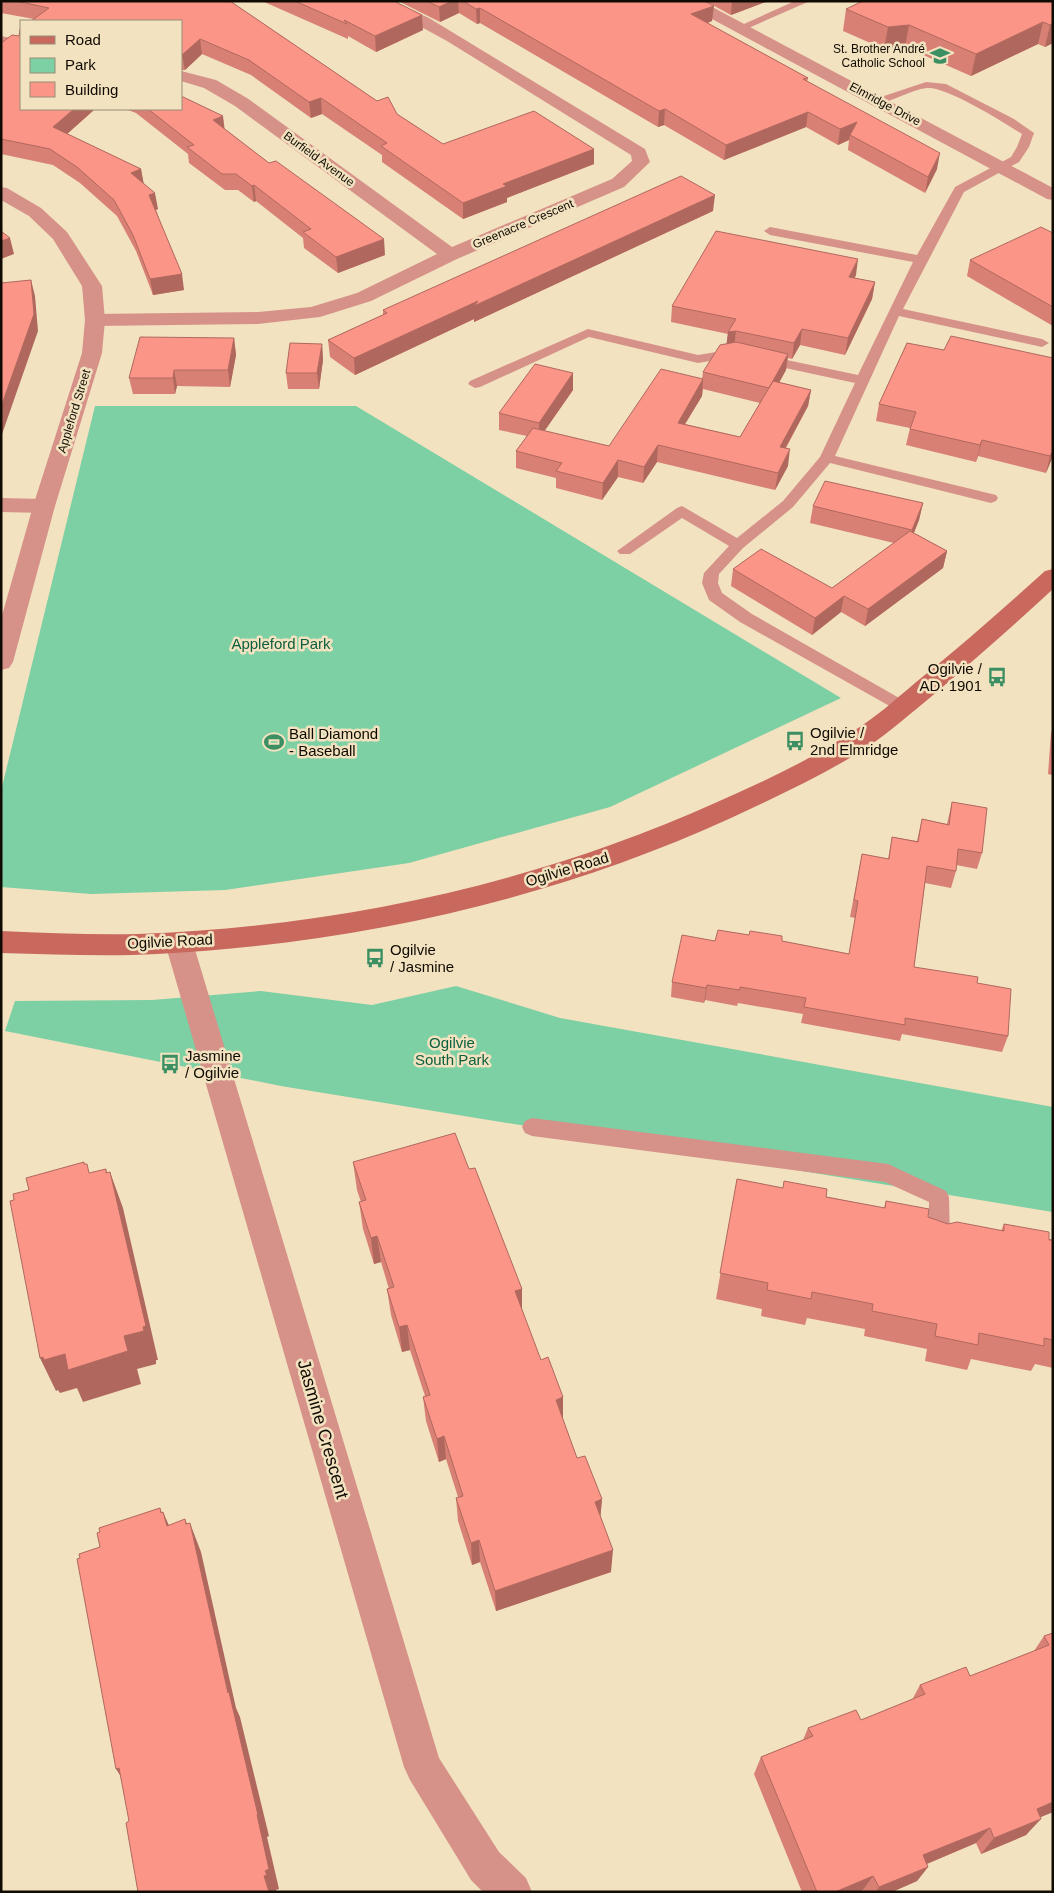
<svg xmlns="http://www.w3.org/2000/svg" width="1054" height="1893" font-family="Arial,sans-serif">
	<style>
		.green { fill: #7dcfa4 }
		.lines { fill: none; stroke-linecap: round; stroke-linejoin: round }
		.service { fill: #d69289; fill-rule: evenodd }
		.minor { fill: #d69289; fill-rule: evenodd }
		.tertiary { fill: #d69289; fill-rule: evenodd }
		.secondary { fill: #c9685c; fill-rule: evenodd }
		.wall { fill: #d88074; fill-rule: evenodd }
		.shaded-wall { fill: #b0685e }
		.building { fill: #fb9587; stroke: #b0685e }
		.labels { text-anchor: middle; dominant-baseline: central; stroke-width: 5; stroke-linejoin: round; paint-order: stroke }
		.far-poi-label { font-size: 12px; fill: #100b02; stroke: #f2e2c0; text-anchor: end }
		.far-street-label { font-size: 12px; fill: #100b02; stroke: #f2e2c0 }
		.park-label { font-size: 15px; fill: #0d603f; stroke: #f2e2c0 }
		.poi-label { font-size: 15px; fill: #100b02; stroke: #f2e2c0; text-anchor: start }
		.street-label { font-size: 15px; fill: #100b02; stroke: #f2e2c0 }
		.near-street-label { font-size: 18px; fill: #100b02; stroke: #f2e2c0 }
	</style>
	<rect width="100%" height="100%" fill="#f2e2c0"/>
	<path class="green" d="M95 406H356L841 698 610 807 409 863 225 890 91 894 1 887V791Z
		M456 986 560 1018 1053 1107V1212L281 1086 5 1031 15 1001 152 1000 261 991 372 1005Z"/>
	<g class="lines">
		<path class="service" d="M795 1H810L744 30H736L735 28Z
			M926 82 946 84 1014 119 1034 133 1029 147 1019 162 964 192 903 309 1042 339 1049 343 1042 347 899 316 835 456 996 495 998 498 996 501 991 503 830 463 793 507 743 548 719 574 718 583 722 593 752 614 908 703 910 707 908 711 902 713 740 622 709 600 702 583 704 573 729 546 682 518 630 554H620L617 551 677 508 682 506 737 538 783 501 820 457 855 383 734 357 698 363 589 337 480 387 475 388 468 384 470 381 588 329 698 355 734 349 858 375 913 262 770 235 764 231 770 227 917 255 955 187 1011 157 1017 147 1022 134C1005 123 946 86 927 88 911 90 895 100 879 104L873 101 875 99Z
			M532 1118 888 1164 946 1191 949 1197 950 1240 947 1247 939 1249 931 1247 928 1240 929 1202 885 1182 532 1136 525 1133 522 1127 525 1121Z"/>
		<path class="minor" d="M370 1H393L429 18 645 149 650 162 624 187 457 259 371 301 320 317 258 324 95 326 88 324 85 320 88 316 95 314 258 312 311 307 357 293 437 254 235 106 204 88 181 81V71L216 80 247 98 452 247 612 179 632 161 631 155 447 41 403 17 373 4Z
			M1 36 21 40V50L1 46Z
			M1 498 44 499 52 501 55 506 52 511 44 513 1 512Z"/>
		<path class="tertiary" d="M681 1H701L1053 188V200L1047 199 684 4Z
			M1 187 7 188 41 208 67 232 102 286 105 320 102 353 55 506 13 662 9 668 1 670V619L33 506 82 353 85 320 82 286 53 239 29 216 1 200Z
			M179 932 189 935 193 943 439 1758 499 1852 526 1878 532 1892H483L471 1880 410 1780 404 1767 165 943 169 935Z"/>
		<path class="secondary" d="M1053 569V589C1013 626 973 661 932 696 911 713 891 731 869 746 826 774 778 796 731 818 552 900 353 944 157 954 105 957 53 954 1 953V931C47 933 93 935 138 934 335 927 535 884 715 803 762 782 809 761 852 732 875 718 895 700 915 683 960 647 1003 609 1045 571Z"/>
	</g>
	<path class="wall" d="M1 1H230L377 101 443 144 594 149V164L507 198V202L463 219 382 162V155L322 114 311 118 251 75 202 54 185 70H181V21L34 19 1 13Z
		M262 1H394L423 30 376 52 348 36V39Z
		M398 1H704L712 21 707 23 808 78 807 82 937 169 925 193 848 150 849 140 838 145 806 127 724 160 664 125 658 127 480 23 477 24 459 13 440 22Z
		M705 1H768L731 15Z
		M1053 1V43L1045 47 1038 44 971 76 905 47 884 49 843 31 846 9Z
		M1 43 21 109H95L67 134 141 169 143 183 158 209 156 210 184 290 153 295 136 251 117 216 80 183 53 165 1 154Z
		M123 109H181L225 129 385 255 338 273 304 248 303 238 256 201 254 202 238 190H225L189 163 188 154 136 113 128 110Z
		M713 211 474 322V319L355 375 330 357 328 340 383 315V310Z
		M1053 233V326L967 276 970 260Z
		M856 275 854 278 875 282 872 299 845 355 800 345 792 359 788 358 786 370 779 382 811 390 808 406 786 448 788 466 775 490 657 462 643 483 618 477 602 500 556 488V478L516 468V451L527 436 499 430V413L573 373V390L544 431 609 446 702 379 703 372 727 344 728 334 671 322 672 306ZM703 389 760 403 740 437 685 424 702 396Z
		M234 338 236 355 230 387 177 386 175 394H133L129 378Z
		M907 343 1053 456 1046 473 978 456 976 462 906 445 910 428 876 421 879 404Z
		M322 344 323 360 319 389H288L286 373Z
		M923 503 919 520 914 533 947 551 943 568 865 626 841 612 812 635 731 586 733 569 832 588 894 543 810 523 813 506Z
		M1053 728V795H1052V775L1048 774 1051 733Z
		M952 802 982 853 977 869 956 865V871L951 888 925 883 914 967 977 983 1008 1036 1002 1052 902 1034 900 1041 801 1023 803 1014 738 1003 737 1006 705 1000 704 1003 671 997 672 982 715 941H782L849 954 855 918 850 917 862 854 888 859 892 837 917 841 922 819 947 824Z
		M353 1162 469 1169 522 1289V1311L577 1458 602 1499 600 1517 611 1572 496 1611 480 1562 472 1565 458 1521 456 1498 458 1497 446 1459 439 1462 426 1421 423 1397 425 1396 410 1350 402 1352 391 1315 387 1289H389L381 1262 374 1264 363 1229 359 1202H361L357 1190Z
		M737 1179 884 1208 886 1201 948 1224 1001 1231 1004 1224 1053 1240V1368L1035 1364 1031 1371 971 1359 967 1370 925 1361 927 1349 864 1336 865 1329 807 1318 805 1325 761 1316 762 1309 716 1299Z
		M1053 1633V1812L1040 1817 1026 1835 981 1854 976 1843 927 1864 928 1867 917 1881 892 1892H864L863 1890 860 1892H802L754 1774 761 1757 803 1740 808 1728 861 1720 912 1700 920 1685 970 1676 1034 1651 1044 1636Z"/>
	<path class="shaded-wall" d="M452 1H458L459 13 440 22 439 7Z
		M732 1H768L731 15Z
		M714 6 712 21 690 30 691 14Z
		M480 8V23L477 24 476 9Z
		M422 15 423 30 376 52 375 36Z
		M1043 22 1038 44 971 76 976 54Z
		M1053 23V43L1045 47 1050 25Z
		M909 25 905 47 884 49 888 27Z
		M200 39 202 54 185 70 182 55Z
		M321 98 322 114 311 118 309 102Z
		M74 109H95L57 143 53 127Z
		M665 109 664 125 658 127 659 111Z
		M808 112 806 127 724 160 726 145Z
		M223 116 225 132 213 120Z
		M857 122 850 135 849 140 838 145 840 129Z
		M594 149V164L507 198V202L463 219V203L503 184Z
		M940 153 937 169 925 193 928 177Z
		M141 169 144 185 131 173Z
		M254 185 256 201 254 202 252 186Z
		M155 193 158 209 152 211 149 195Z
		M715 195 713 211 474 322V319L355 375 354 358 478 301Z
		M10 238 14 254 1 259V241Z
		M384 239 385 255 338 273 336 257Z
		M858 259 856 275 847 294 849 277Z
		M182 274 184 290 153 295 150 279Z
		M31 280 35 296 38 331 1 437V407Z
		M875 282 872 299 845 355 848 338Z
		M802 329 800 345 792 359 794 343Z
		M736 331 734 347 726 348 728 332Z
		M234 338 236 355 230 387 228 370Z
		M322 344 323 360 319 389 317 373Z
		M788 354 786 370 767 405 769 388Z
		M174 370 177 386 175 394 173 378Z
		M573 373V390L539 439V423Z
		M703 379 702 396 676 439 678 423Z
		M811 390 808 406 777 463 780 447Z
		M982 440 978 456 976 462 980 445Z
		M658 445 657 462 643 483 644 467Z
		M790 449 788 466 775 490 778 473Z
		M1053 450V456L1046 473 1050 456Z
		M618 460V477L602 500 603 483Z
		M923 503 919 520 908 547 912 530Z
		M947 551 943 568 865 626 868 609Z
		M844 596 841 612 812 635 815 618Z
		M707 985 705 1000 704 1003 706 988Z
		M106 1169 116 1199 110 1172 123 1208 158 1360H156V1364L137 1369 141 1384 83 1402 77 1388 60 1393 58 1390 56 1391 40 1358 124 1336Z
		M377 1236 381 1262 374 1264 371 1238Z
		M522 1289V1314L515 1291Z
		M407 1325 410 1350 402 1352 399 1327Z
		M563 1397V1422L556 1400Z
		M444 1436 446 1459 439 1462 437 1439Z
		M602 1499 600 1522 595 1502Z
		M160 1508 165 1521 163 1512 176 1541 179 1555 161 1513Z
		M185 1519 194 1540 190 1523 201 1552 236 1708 240 1717 269 1836 267 1837 279 1889 276 1890V1892H269L264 1876 265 1871 228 1693Z
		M479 1540 480 1562 472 1565 471 1543Z
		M613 1550 611 1572 496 1611 495 1591Z
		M119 1768 131 1792 116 1769Z
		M1053 1802V1812L1022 1825 1037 1809Z
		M1041 1819 1026 1835 981 1854 994 1838Z
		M990 1828 976 1843 912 1870 923 1855Z
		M928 1867 917 1881 892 1892H876L879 1887Z
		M873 1876 863 1890 860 1892H835Z"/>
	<path class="building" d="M16 1H230L377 101 388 97 397 114 443 144 534 111 594 149 503 184 507 186 463 203 381 146 387 143 321 98 309 102 249 60 200 39 182 55 181 54V21H31L49 8Z
		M295 1H394L422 15 375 36 344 20 347 24Z
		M427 1H452L439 7Z
		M463 1H704L714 6 691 14 808 78 803 79 940 153 928 177 850 135 857 122 840 129 808 112 726 145 665 109 659 111 480 8 476 9Z
		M863 1H1053V23L1050 25 1043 22 976 54 909 25 888 27 846 9Z
		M21 28V109H74L53 127 141 169 131 173 155 193 149 195 182 274 150 279 133 235 114 200 77 167 50 149 1 139V43L12 35 19 36 20 29Z
		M181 96 223 116 213 120 269 163 276 161 384 239 336 257 303 232 311 229 254 185 252 186 236 174H222L187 147 194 145 148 109H181Z
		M681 176 715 195 474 306 478 301 354 358 328 340 387 313 383 310Z
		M1041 227 1053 233V307L970 260Z
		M1 231 10 238 1 241Z
		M716 231 858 259 849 277 875 282 848 338 802 329 794 343 736 331 728 332 736 319 672 306Z
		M31 280 34 314 1 407V283Z
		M951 336 1053 358V450L1050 456 982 440 980 445 910 429 916 412 879 404 907 343 944 350Z
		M140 337 234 338 228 370H174L173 378H129Z
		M736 342 788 354 769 388 703 372 720 345Z
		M290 343 322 344 317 373H286Z
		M535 364 573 373 539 423 499 413Z
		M661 369 703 379 678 423 740 437 773 381 811 390 780 447 790 449 778 473 658 445 644 467 618 460 603 483 556 471 562 463 516 451 533 428 609 446Z
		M825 481 923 503 912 530 813 506Z
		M910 531 947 551 868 609 844 596 815 618 733 569 761 549 832 588Z
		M952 802 987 808 982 853 958 849 956 871 927 866 914 967 978 977 977 983 1011 989 1008 1036 905 1018V1025L804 1007 806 998 740 987V990L707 985 706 988 672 982 682 935 715 941 718 930 749 935 750 931 782 936V941L849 954 858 901 854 900 862 854 889 859 892 837 918 842 922 819 949 825Z
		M455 1133 469 1169 475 1168 522 1289 515 1291 541 1360 548 1357 563 1397 556 1400 577 1458 585 1456 602 1499 595 1502 613 1550 495 1591 479 1540 471 1543 456 1498 463 1496 444 1436 437 1439 423 1397 430 1395 407 1325 399 1327 387 1289 394 1287 377 1236 371 1238 359 1202 366 1200 353 1162Z
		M84 1162V1164H87L89 1173 106 1169V1173L110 1172 146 1326 143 1327 144 1331 124 1336 128 1351 68 1370 65 1354 44 1360 43 1357 40 1358 10 1201 14 1200 13 1194 29 1190 26 1178Z
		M737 1179 783 1188 784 1181 827 1189 826 1197 885 1208 886 1201 929 1209 928 1217 948 1224 957 1222 1004 1231V1224L1049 1232V1240H1053V1340L1044 1338V1346L979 1333 978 1345 935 1336 937 1324 872 1311 873 1304 812 1292 811 1299 767 1290 768 1283 720 1273Z
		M160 1508 161 1513 163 1512 167 1526 185 1519 186 1524 190 1523 228 1693 229 1692 258 1815H257L269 1869 265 1871 267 1875 264 1876 269 1892H138L126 1823 129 1821 119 1768 116 1769 77 1559 80 1558 79 1554 100 1547 97 1533 100 1532 99 1528Z
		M1053 1633V1802L1037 1809 1041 1819 994 1838 990 1828 923 1855 928 1867 879 1887 873 1876 835 1892H817L761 1757 813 1736 808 1728 856 1710 861 1720 925 1694 920 1685 966 1667 970 1676 1049 1645 1044 1636Z"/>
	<defs>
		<symbol id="school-bare" viewBox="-9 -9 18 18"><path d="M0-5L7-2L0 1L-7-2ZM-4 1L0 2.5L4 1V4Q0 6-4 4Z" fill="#3b8f62" stroke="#f2e2c0" stroke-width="2.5" paint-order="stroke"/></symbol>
		<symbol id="bus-bare" viewBox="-9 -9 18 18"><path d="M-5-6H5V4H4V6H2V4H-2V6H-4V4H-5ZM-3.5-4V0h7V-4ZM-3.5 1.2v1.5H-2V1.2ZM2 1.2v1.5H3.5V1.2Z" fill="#3b8f62" stroke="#f2e2c0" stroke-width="2.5" paint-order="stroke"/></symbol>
		<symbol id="stadium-bare" viewBox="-9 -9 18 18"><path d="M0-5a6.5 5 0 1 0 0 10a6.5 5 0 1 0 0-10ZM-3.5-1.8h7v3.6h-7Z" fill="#3b8f62" stroke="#f2e2c0" stroke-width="2.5" paint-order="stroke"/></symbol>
	</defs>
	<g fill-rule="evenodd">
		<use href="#school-bare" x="926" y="42" width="28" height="28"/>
		<use href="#bus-bare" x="983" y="663" width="28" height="28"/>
		<use href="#bus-bare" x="781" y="727" width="28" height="28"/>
		<use href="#stadium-bare" x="260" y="728" width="28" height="28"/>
		<use href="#bus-bare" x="361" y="944" width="28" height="28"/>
		<use href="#bus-bare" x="156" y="1050" width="28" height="28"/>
	</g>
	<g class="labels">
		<g class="far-poi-label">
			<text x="925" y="49">St. Brother André<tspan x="925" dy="14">Catholic School</tspan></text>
		</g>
		<g class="far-street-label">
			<text transform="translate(885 104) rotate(28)">Elmridge Drive</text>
			<text transform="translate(319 159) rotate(36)">Burfield Avenue</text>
			<text transform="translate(523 224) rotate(-23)">Greenacre Crescent</text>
			<text transform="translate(74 411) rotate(-73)">Appleford Street</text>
		</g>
		<g class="park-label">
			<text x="281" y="643">Appleford Park</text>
			<text x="452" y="1042">Ogilvie<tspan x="452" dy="17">South Park</tspan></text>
		</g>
		<g class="poi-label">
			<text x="982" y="668" text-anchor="end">Ogilvie /<tspan x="982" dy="17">AD. 1901</tspan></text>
			<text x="810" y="732">Ogilvie /<tspan x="810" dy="17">2nd Elmridge</tspan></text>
			<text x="289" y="733">Ball Diamond<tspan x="289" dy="17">- Baseball</tspan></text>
			<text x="390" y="949">Ogilvie<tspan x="390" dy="17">/ Jasmine</tspan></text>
			<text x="185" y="1055">Jasmine<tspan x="185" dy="17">/ Ogilvie</tspan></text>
		</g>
		<g class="street-label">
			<text transform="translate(567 869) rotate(-17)">Ogilvie Road</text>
			<text transform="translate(170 941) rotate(-3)">Ogilvie Road</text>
		</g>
		<g class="near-street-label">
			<text transform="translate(323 1429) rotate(74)">Jasmine Crescent</text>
		</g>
	</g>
	<rect width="1054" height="1893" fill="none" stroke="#100b02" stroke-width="5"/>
	<rect x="20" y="20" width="162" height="90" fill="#f2e2c0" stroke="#988c74"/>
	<rect x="30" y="36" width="25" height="8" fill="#c9685c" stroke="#988c74"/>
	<text x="65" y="45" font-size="15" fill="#100b02">Road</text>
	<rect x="30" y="58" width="25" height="15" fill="#7dcfa4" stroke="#988c74"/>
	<text x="65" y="70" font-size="15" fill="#100b02">Park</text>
	<rect x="30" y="82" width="25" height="15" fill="#fb9587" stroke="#988c74"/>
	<text x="65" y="95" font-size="15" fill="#100b02">Building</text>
</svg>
